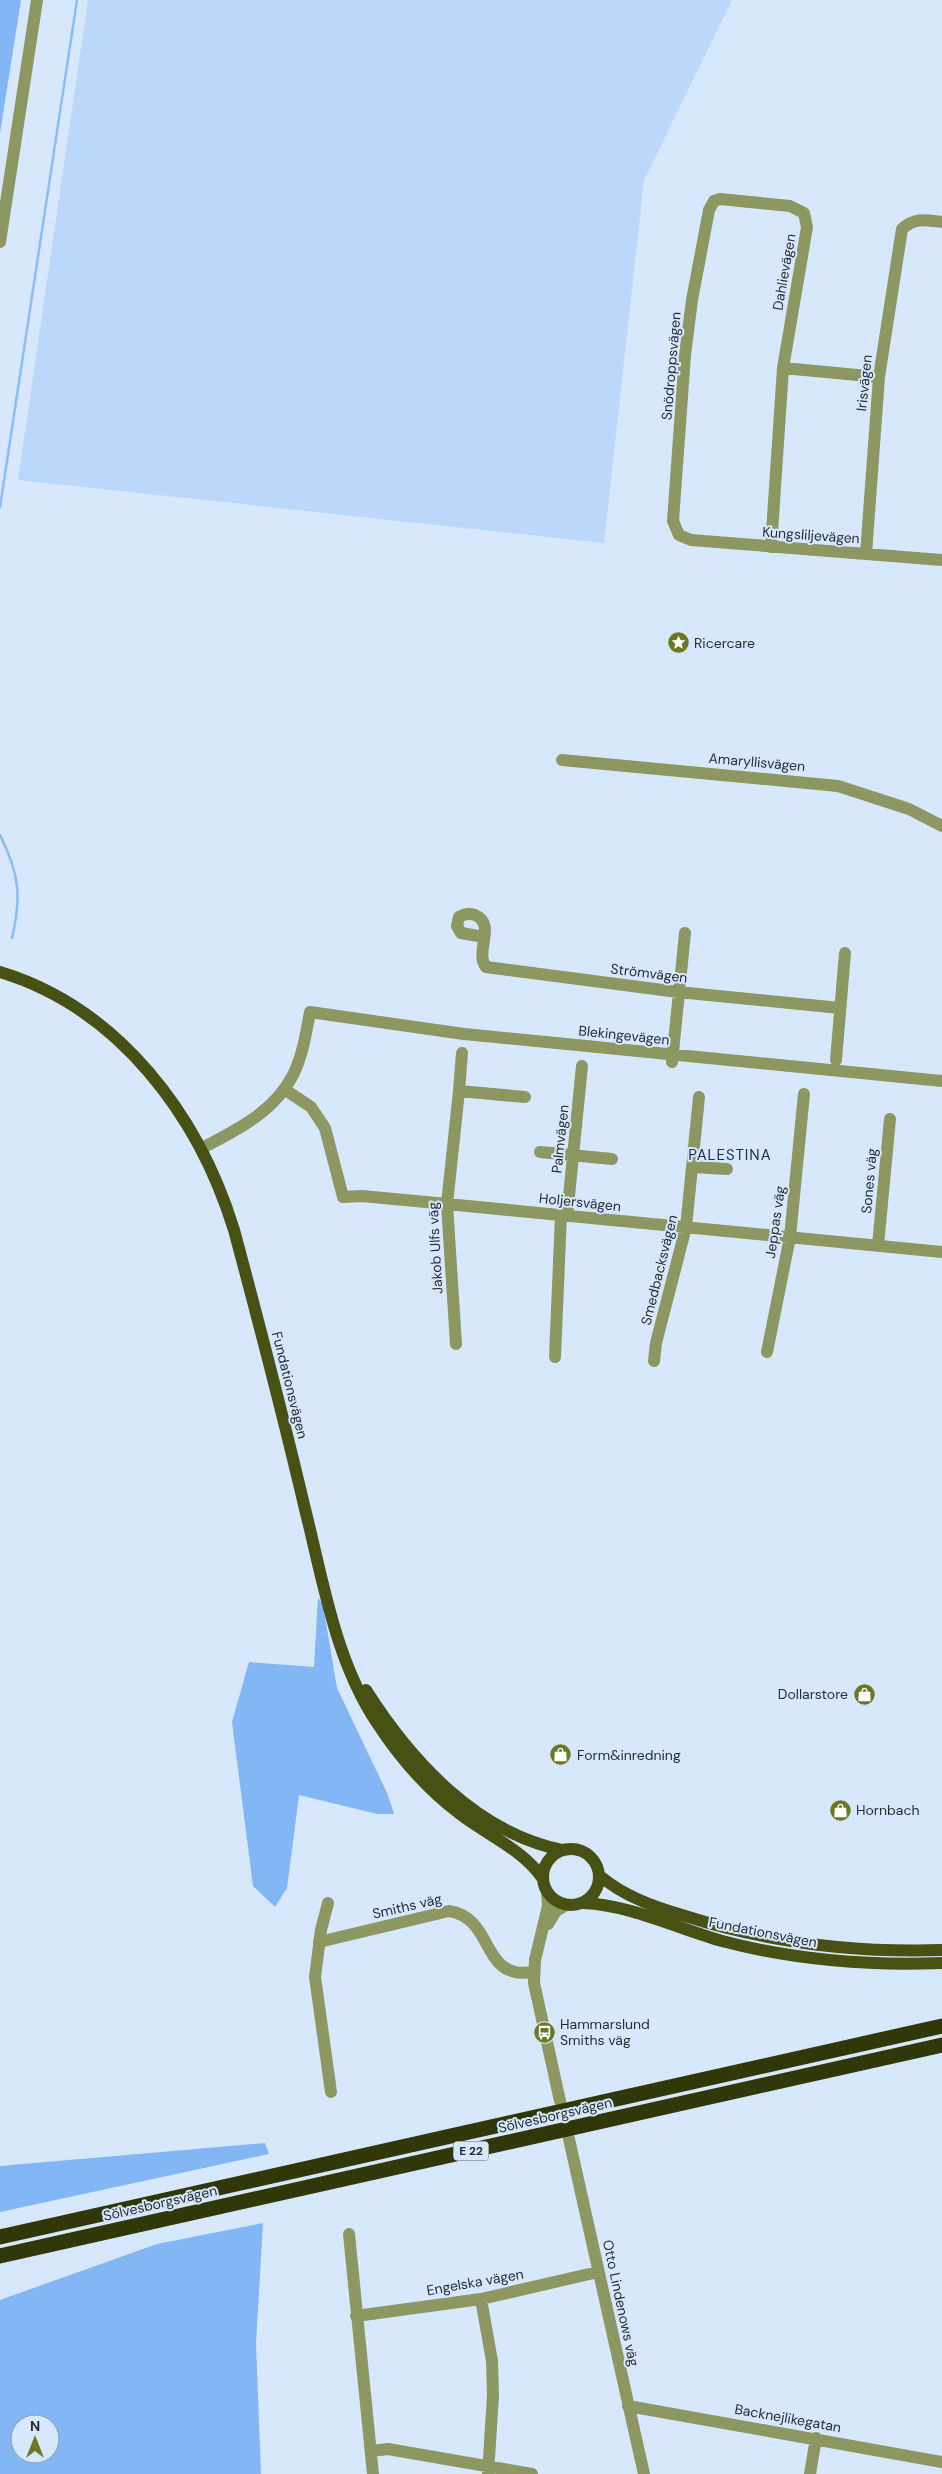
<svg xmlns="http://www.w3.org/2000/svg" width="942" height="2474" font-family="'DM Sans',sans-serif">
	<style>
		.green { fill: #bbd7fa }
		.forest { fill: #82b6f4; fill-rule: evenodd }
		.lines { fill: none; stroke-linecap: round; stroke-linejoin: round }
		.stream { stroke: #88bcfa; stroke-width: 2.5 }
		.minor { stroke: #8c9762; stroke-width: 12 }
		.major { stroke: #475113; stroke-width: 12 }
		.highway { stroke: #30380a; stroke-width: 15 }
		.labels { text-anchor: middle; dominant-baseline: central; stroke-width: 4; stroke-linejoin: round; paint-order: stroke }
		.shield { fill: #d7e8fc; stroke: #5a6572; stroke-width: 1 }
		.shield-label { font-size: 12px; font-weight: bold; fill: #252d37 }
		.street-label { font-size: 14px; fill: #252d37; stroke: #d7e8fc }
		.poi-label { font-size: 14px; fill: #252d37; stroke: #d7e8fc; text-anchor: start }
		.neighbourhood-label { font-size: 15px; letter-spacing: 1px; fill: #213144; stroke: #d7e8fc }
	</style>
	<rect width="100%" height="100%" fill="#d7e8fc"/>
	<path class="green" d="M88 0H732L644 180 604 543 18 480Z"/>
	<path class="forest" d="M0 0H21L0 133Z
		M318 1598 323 1605 337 1688 388 1795 394 1814H377L299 1795 287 1888 275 1907 253 1886 232 1722 249 1662 314 1667Z
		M265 2143 269 2154 0 2212V2166Z
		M263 2223 256 2343 261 2474H0V2300L157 2244ZM20 2424H50V2454H20Z"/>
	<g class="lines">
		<path class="stream" d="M0 507 77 0
			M0 835C19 873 22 896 12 938"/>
		<path class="minor" d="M0 242 37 0
			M783 368 879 377
			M771 547 783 368 807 227 804 213 790 206 720 199 714 201 709 210 692 300 685 355 673 521 679 535 691 540 942 560
			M866 554 879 377 902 229C915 217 926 220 942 222
			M562 760 838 786 909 809 942 826
			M484 937 461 933 457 926 459 917C464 914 469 913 475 915 497 924 474 953 486 967L678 992 840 1008
			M836 1060 845 953
			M672 1062 685 933
			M284 1089 311 1107 325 1128 343 1197 362 1196 447 1204 942 1252
			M459 1091 462 1053
			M202 1148C237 1130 274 1112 293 1075 303 1055 306 1033 310 1012L464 1034 942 1081
			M540 1152 612 1159
			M693 1167 727 1169
			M567 1216 582 1066
			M878 1245 890 1119
			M456 1344 447 1204 459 1091 525 1097
			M767 1352 790 1237 804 1094
			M555 1357 561 1215
			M654 1361 656 1343 686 1227 699 1097
			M547 1892 548 1906 535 1960 534 1983 560 2101
			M328 1903 321 1930 315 1977 331 2092
			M548 1924 556 1911 566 1905
			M319 1942 449 1911C489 1917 483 1965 515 1972 521 1974 528 1972 534 1972
			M569 2139 644 2474
			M349 2234 373 2474
			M481 2299 492 2361 493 2395 488 2474
			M356 2316 481 2299 598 2272
			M628 2406 942 2462
			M371 2451 388 2449 532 2474
			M810 2474 816 2438"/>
		<path class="major" d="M0 972C119 1008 199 1116 234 1230 259 1323 283 1416 305 1509 323 1580 335 1660 377 1723 399 1757 427 1789 460 1814 487 1835 524 1850 543 1879
			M366 1690C411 1761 477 1833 562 1850
			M543 1877a28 28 0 1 1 56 0a28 28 0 1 1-56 0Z
			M600 1876C624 1896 652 1906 682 1915 766 1942 853 1953 942 1950
			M583 1903C631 1905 676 1928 722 1941 794 1960 868 1966 942 1963"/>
		<path class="highway" d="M0 2237 942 2026
			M0 2256 942 2045"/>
	</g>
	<defs>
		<symbol id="sight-disc" viewBox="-11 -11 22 22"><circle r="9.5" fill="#6a7824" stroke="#d7e8fc"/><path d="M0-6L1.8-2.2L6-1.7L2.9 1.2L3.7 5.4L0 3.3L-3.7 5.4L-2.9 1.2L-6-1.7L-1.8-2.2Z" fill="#fff"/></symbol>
		<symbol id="shop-disc" viewBox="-11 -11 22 22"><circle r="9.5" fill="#6a7824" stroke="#d7e8fc"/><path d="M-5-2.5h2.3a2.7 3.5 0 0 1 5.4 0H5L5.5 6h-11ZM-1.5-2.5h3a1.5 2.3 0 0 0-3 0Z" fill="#fff"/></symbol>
		<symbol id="bus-disc" viewBox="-11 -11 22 22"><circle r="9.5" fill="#6a7824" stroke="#d7e8fc"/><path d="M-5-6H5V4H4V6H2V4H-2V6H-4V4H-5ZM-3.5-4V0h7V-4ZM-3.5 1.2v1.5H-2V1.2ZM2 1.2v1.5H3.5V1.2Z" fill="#fff"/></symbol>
	</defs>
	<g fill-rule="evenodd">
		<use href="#sight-disc" x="666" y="630" width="25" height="25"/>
		<use href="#shop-disc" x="852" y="1682" width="25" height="25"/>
		<use href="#shop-disc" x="548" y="1742" width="25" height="25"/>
		<use href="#shop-disc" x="828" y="1798" width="25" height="25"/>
		<use href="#bus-disc" x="532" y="2020" width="25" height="25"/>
	</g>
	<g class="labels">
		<rect class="shield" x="453.5" y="2141.5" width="35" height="19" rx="4"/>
		<g class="shield-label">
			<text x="471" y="2151">E 22</text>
		</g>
		<g class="street-label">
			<text transform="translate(784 272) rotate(-80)">Dahlievägen</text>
			<text transform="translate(671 366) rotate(-85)">Snödroppsvägen</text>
			<text transform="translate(864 383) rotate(-84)">Irisvägen</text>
			<text transform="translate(811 535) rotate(4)">Kungsliljevägen</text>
			<text transform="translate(757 762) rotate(5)">Amaryllisvägen</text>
			<text transform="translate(649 973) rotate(7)">Strömvägen</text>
			<text transform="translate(624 1035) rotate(6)">Blekingevägen</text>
			<text transform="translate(560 1139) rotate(-84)">Palmvägen</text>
			<text transform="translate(869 1181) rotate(-85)">Sones väg</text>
			<text transform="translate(580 1202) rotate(6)">Holjersvägen</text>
			<text transform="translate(775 1222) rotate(-82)">Jeppas väg</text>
			<text transform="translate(435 1248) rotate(-93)">Jakob Ulfs väg</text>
			<text transform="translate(659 1270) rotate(-76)">Smedbacksvägen</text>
			<text transform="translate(290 1385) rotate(76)">Fundationsvägen</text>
			<text transform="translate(407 1906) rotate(-13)">Smiths väg</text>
			<text transform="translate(763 1932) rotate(11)">Fundationsvägen</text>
			<text transform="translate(555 2115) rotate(-13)">Sölvesborgsvägen</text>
			<text transform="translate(160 2203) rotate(-13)">Sölvesborgsvägen</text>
			<text transform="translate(475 2282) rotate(-10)">Engelska vägen</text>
			<text transform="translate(621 2303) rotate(78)">Otto Lindenows väg</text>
			<text transform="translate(788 2418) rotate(10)">Backnejlikegatan</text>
		</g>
		<g class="poi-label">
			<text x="694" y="643">Ricercare</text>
			<text x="848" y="1694" text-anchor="end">Dollarstore</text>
			<text x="577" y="1755">Form&amp;inredning</text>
			<text x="856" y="1810">Hornbach</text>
			<text x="560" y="2024">Hammarslund<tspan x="560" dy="16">Smiths väg</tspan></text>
		</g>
		<g class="neighbourhood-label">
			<text x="730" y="1155">PALESTINA</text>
		</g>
	</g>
	<g transform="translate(35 2439)"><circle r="24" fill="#d7e8fc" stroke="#909dad"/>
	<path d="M0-4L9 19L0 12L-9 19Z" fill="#6a7824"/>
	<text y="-8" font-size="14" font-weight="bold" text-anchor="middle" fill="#252d37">N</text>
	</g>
</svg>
